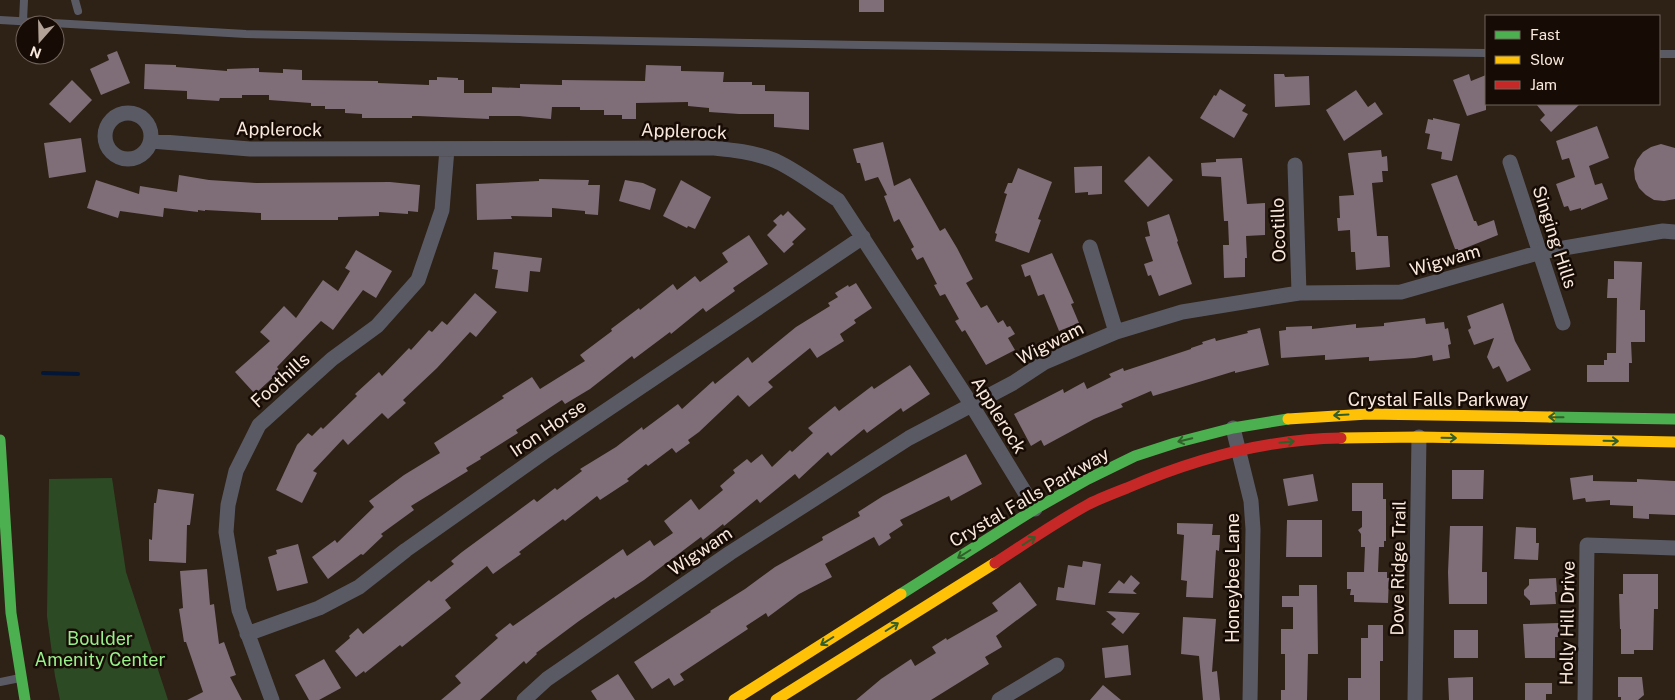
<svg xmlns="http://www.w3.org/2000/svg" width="1675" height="700" font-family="'Public Sans',sans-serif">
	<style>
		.park { fill: #2c4b24 }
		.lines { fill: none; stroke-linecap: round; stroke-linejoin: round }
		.stream { stroke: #041637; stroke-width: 4 }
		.building { fill: #7f6d77 }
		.lane { stroke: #5a5a65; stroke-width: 8 }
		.street { stroke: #5a5a65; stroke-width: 15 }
		.fast { stroke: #4caf50; stroke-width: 11 }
		.slow { stroke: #ffc107; stroke-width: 11 }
		.jam { stroke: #c62828; stroke-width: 11 }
		.oneway { stroke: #325e2a }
		.labels { text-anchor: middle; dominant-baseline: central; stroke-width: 5; stroke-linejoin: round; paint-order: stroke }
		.street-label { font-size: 18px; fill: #f9e8dc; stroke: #170c05 }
		.park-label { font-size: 18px; fill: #97ef89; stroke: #170c05 }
	</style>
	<rect width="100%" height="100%" fill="#2e2116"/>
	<path class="park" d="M112 478 126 572 168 700H60L55 676 47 616 49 479Z"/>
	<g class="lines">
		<path class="stream" d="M43 373 78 374"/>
	</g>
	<path class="building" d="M859 0H884V12H859Z
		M117 51 130 83 101 95 90 69 109 60 107 55Z
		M145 64 176 65V67L227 71V69L259 68V72L283 73V69L302 70V80L378 81V83L429 85V80H437V77L458 78V80H464V93H492V87L520 88V84L562 85V80L645 81 646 65 681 66V71L724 72 723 82H752V85H765V91L809 92V130L774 127V114H739L709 112V108L688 106V102L636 103V119H622V115H604V110H580V107H552L551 119 519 116H489V119L418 116H412V118H362V114L345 113V109H325V106H311V103L269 100V95H242V98H220L219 101 187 99V91L144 89Z
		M1274 74H1284L1285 77 1309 76 1310 105 1275 107Z
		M1469 74 1471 81 1486 75V110L1467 116 1453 80Z
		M72 80 92 100 70 123 49 104Z
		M1220 89 1246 105 1242 111 1248 114 1234 138 1200 118 1214 95 1216 96Z
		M1356 90 1368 107 1375 102 1383 114 1344 141 1326 110Z
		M1536 104H1580L1551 132 1540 120 1545 115Z
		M1433 118 1460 124 1452 161 1441 159 1442 152 1427 149 1430 134 1425 133 1428 119 1433 120Z
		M1597 126 1609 158 1589 166 1595 185 1602 183 1608 199 1581 210V208L1570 211 1568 206 1564 207 1556 184 1575 177 1569 158 1562 160 1556 141Z
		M81 138 86 172 49 178 44 143Z
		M883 142 894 186 910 178 940 231 945 228 957 248 973 279 966 283 981 308 987 305 998 323 1003 320 1007 327 1010 326 1015 334 1008 338 1015 350 986 365 965 330 962 332 955 321 959 319 945 294 940 296 934 285 937 284 923 257 917 260 911 249 914 247 899 219 894 222 884 196 887 195 878 177 865 181 860 163H857L853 149Z
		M1661 144 1675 148V199L1664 201 1654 200 1646 195 1639 188 1635 179 1634 169 1637 160 1643 152 1651 147Z
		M1381 150 1382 157 1387 156 1388 171H1382L1383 182 1372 183 1377 236H1388L1390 267 1356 270 1355 252H1351L1350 230 1338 231 1337 218H1340L1339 196 1354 195 1348 153Z
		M1149 156 1173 180 1148 207 1124 181Z
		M1242 158 1247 204 1265 203V235L1246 236 1247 258H1245V277L1224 278 1223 245H1229L1228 221H1224L1221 177 1202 176 1201 163 1216 162V159Z
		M1102 166V194L1088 195V192L1075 193 1074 167Z
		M1018 168 1052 182 1038 219 1041 220 1029 253 995 241 997 234 995 233 1006 197 1007 194 1004 193 1008 183H1012Z
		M179 175 209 180 256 183 390 182 420 185 418 212 408 211V214L379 212V216L338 217V220H261V213L205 210V211L198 210V212L164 208 163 217 120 211 118 218 87 208 96 180 139 194 140 186 177 192Z
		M1457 175 1474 221H1476L1478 226 1494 220 1498 235 1458 251V249H1455L1431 184Z
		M539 179 589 180 588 185H600L598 215 585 214V211L552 208V217L511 216 512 219 477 220 476 184 539 181Z
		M625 180 643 183 656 189 650 210 619 201Z
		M681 180 711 197 695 229 688 226 687 228 663 216Z
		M788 211 806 229 792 242 794 244 784 253 767 235 777 225 773 221 781 214 783 216Z
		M1169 214 1178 241 1177 242 1192 284 1159 296 1151 275 1148 276 1144 264 1153 261 1145 237 1150 236 1147 222Z
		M749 235 768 264 733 288 735 291 706 312 703 308 671 334 670 332 634 359 632 356 590 389 565 404 562 400 516 430 518 433 480 457 481 459 466 468 468 471 411 506 414 510 381 534 383 536 363 555 361 554 328 579 312 557 335 540 337 543 374 507 369 501 404 475 440 453 434 443 504 398 502 396 532 377 540 389 585 361 580 355 612 331 611 329 639 308 640 310 673 284 677 290 695 276 700 282 728 262 722 253Z
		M356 250 392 271 376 298 363 290 333 330 321 321 277 367 280 371 255 394 235 372 270 341 260 332 284 306 296 318 323 280 338 291 350 271 345 268Z
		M494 252 542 258 540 272 530 271 528 292 495 288 498 270 492 269Z
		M1052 253 1074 303 1071 304 1079 323 1059 331 1044 294 1038 296 1030 275 1025 277 1021 265Z
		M1614 261 1642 262 1640 310H1645V342H1631L1632 363H1629V382H1587V365H1604V360H1607V353H1616L1617 298H1607L1608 279H1614Z
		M856 283 872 308 854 320 856 323 840 334 844 341 817 358 810 348 768 382 773 387 749 407 738 395 699 432 688 440 690 443 676 453 672 448 648 466 646 464 627 479 629 481 600 500 597 496 565 521 563 519 519 552 521 554 493 574 487 566 445 600 451 608 402 647 400 645 365 673 364 671 356 677 335 651 350 638 349 636 358 628 363 634 429 580 431 582 454 564 451 561 462 552 534 499 537 502 555 488 557 490 582 471 580 469 616 447 642 427 643 430 678 404 682 409 713 381 715 384 748 357 752 363 796 327 830 306 828 303 838 297 835 293 848 285 849 287Z
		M475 293 497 312 476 337 470 332 437 368 403 400 406 403 388 419 382 413 348 445 343 439 313 471 317 473 302 503 276 490 297 445 308 433 312 436 321 427 323 429 357 396 355 394 379 372 382 376 409 348 411 350 429 330 432 332 442 321 447 325Z
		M1503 303 1515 341 1531 370 1507 382 1499 366 1493 369 1487 357 1494 338 1474 345 1468 330 1471 328 1467 316Z
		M1425 318 1426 324 1444 322 1445 329 1448 328 1451 344 1448 345 1450 358 1433 361 1432 355 1415 358 1369 361V357L1325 360V355L1281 358 1279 331 1286 330V327L1312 326V329L1356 324V328L1384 326V323Z
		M1260 328 1269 365 1235 373V371L1153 396 1151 391 1121 404 1123 407 1094 419 1044 446 1041 440 1031 446 1014 414 1063 389 1064 393 1084 382 1087 389 1111 377 1109 374 1123 368 1124 371 1191 349V348L1203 344 1202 342 1215 338 1216 341 1248 333 1247 331Z
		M910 365 930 394 903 412 901 408 867 433 864 429 831 456 828 452 799 479 795 474 760 503 757 499 724 526 723 524 703 540 701 537 644 580 615 599 614 597 579 621 536 653 537 654 526 664 524 661 480 700H441L461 683 455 676 498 638 495 635 510 623 513 626 623 549 627 556 650 540 654 546 673 533 664 521 691 499 699 510 723 490 720 486 735 473 733 470 747 459 751 463 762 454 772 467 790 450 792 452 813 433 808 428 835 406 839 411 872 386 874 389Z
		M966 454 982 484 951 501 949 496 900 520 903 525 889 534 891 538 879 546 874 537 825 564 832 577 799 594 768 617 766 613 746 626 748 629 680 674 684 680 674 686 669 678 652 689 634 662 711 612 710 611 745 589 775 567 823 540 822 537 860 516 858 512 883 496Z
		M1452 470H1484L1483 499H1452Z
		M1313 474 1318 501 1288 506 1283 479Z
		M1593 475V481L1637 482V479L1675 481V515L1649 514V519L1633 518V506L1610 505V500L1586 502 1585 498 1573 500 1570 478Z
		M1352 483H1383V499H1386V541H1384V547H1379L1378 572H1387V578H1389L1388 603 1354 602V595H1350L1351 589H1347V572H1364L1365 547H1361V534L1358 530 1362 527V511H1352Z
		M158 489 194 494 190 525H187L186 563 149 561V539L152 540 154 503H156Z
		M1287 520H1322V557H1286Z
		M1177 523 1213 524 1212 535H1220L1219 551 1216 550 1213 598 1186 597 1187 581 1181 580 1184 535 1177 534Z
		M1450 526H1483L1482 572H1487V604H1449L1448 572Z
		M1516 527 1536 528V543H1539L1538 560 1514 559Z
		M298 544 308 583 277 591 268 557 277 554 276 550Z
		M1083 561 1101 564 1095 605 1056 600 1058 587 1064 588 1068 565 1082 567Z
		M207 569 210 605 214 604 219 644 224 642 236 675 230 677 242 700H187L203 692 186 642H184L179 609 183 608 180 571Z
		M1623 574H1658V609H1654L1653 650H1634V654H1621V629H1620L1619 594H1623Z
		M1131 575 1140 583 1133 591 1137 594 1108 593 1119 580 1124 584Z
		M1556 578 1557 592H1555L1556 604 1530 605V601L1524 595V590L1529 585V579Z
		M1020 582 1037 605 996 636 1002 647 985 657 989 664 931 700H856L881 679 911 659 915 666 936 653 932 647 946 638 947 640 998 611 992 603Z
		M1299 585H1317L1318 654H1308L1307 700H1281V690H1285V654H1281V629H1293V607H1282V596H1299Z
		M1106 611 1140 613 1123 634 1111 624 1116 619Z
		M1183 617 1216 619 1212 672 1217 671 1220 700H1203L1199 656 1181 654Z
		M1559 623V637H1555V658H1525L1523 624Z
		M1368 625H1383V661H1380V700H1348V678H1361V638H1368Z
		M1454 630H1478V658H1454Z
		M1128 645 1131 675 1105 678 1102 648Z
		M324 659 341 688 319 700H309L295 675Z
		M618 674 635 700H597L591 691Z
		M1473 677V700H1449L1448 678Z
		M1618 677H1642L1644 695 1638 700H1621V697H1618Z
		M1525 683H1552V694H1546V700H1525Z
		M1103 685 1121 700H1090Z"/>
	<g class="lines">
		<path class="lane" d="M75 0 78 11
			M0 20 246 34 864 45 1486 53
			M23 21 24 0
			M1659 54H1675
			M0 682 20 678"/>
		<path class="street" d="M105 136a23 23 0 1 1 46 0a23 23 0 1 1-46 0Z
			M151 141 250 149 713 148C732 150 752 152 771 159 791 166 819 188 838 200L971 404 1035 509
			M1510 162 1563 323
			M1295 165 1299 293
			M1090 247 1116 332
			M1233 428 1251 501 1253 529 1250 700
			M247 634 319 608 359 587 406 550 546 451 863 237
			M272 700 239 610 226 532 228 505 236 471 259 425 332 359 377 326 418 280 442 210 447 149
			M524 700 547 679 730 553 909 438 1013 383 1045 362 1116 332 1182 312 1299 293 1401 292 1541 252 1663 231 1675 232
			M999 700 1057 665
			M1415 700 1419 437
			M1585 700 1587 545 1675 548"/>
		<path class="fast" d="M1550 417 1675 419
			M0 440 11 613 25 700
			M901 594 1035 509 1088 479 1135 456 1175 443 1233 428 1288 419"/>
		<path class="slow" d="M1288 419 1368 414 1550 417
			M1341 438 1419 437 1675 442
			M734 700 901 594
			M776 700 995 563"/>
		<path class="jam" d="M995 563C1026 543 1056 522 1089 504 1101 498 1114 493 1127 488 1194 459 1267 439 1341 438"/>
	</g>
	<defs><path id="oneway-shaft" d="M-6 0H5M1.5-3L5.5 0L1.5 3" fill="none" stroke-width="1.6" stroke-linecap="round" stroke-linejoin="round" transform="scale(1.25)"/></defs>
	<g class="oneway">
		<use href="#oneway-shaft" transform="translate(1341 415) rotate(177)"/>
		<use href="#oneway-shaft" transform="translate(1556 417) rotate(-179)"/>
		<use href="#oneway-shaft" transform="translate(1449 438) rotate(1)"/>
		<use href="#oneway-shaft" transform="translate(1185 440) rotate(166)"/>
		<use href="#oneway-shaft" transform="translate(1611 441) rotate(1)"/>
		<use href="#oneway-shaft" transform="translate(1287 442) rotate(-6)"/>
		<use href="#oneway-shaft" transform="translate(1029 541) rotate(-32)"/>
		<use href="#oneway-shaft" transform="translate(964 554) rotate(148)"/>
		<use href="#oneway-shaft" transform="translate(892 627) rotate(-32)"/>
		<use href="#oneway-shaft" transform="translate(827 641) rotate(148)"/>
	</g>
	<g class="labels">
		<g class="street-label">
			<text transform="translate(279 129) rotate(1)">Applerock</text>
			<text transform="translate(684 131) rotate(2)">Applerock</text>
			<text transform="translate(1278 230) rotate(-92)">Ocotillo</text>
			<text transform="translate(1555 237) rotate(72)">Singing Hills</text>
			<text transform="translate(1445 260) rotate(-16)">Wigwam</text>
			<text transform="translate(1050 343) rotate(-27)">Wigwam</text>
			<text transform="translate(280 380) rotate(-42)">Foothills</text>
			<text x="1438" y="399">Crystal Falls Parkway</text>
			<text transform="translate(999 415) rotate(58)">Applerock</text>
			<text transform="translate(548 428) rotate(-34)">Iron Horse</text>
			<text transform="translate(1029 497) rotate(-30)">Crystal Falls Parkway</text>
			<text transform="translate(700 551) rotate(-34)">Wigwam</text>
			<text transform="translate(1398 568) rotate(-89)">Dove Ridge Trail</text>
			<text transform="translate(1232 578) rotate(-90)">Honeybee Lane</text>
			<text transform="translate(1567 623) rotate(-89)">Holly Hill Drive</text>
		</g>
		<g class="park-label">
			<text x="100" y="638">Boulder<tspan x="100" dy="21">Amenity Center</tspan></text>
		</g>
	</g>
	<rect x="1485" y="15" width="175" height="90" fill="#170c05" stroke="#71645b"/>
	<rect x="1495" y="31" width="25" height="8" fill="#4caf50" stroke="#71645b"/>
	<text x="1530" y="40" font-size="15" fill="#f9e8dc">Fast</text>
	<rect x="1495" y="56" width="25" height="8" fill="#ffc107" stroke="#71645b"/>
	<text x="1530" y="65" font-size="15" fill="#f9e8dc">Slow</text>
	<rect x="1495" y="81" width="25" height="8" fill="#c62828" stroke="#71645b"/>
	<text x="1530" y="90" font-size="15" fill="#f9e8dc">Jam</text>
	<g transform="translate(40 40) rotate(200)"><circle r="24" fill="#170c05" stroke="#71645b"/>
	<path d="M0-4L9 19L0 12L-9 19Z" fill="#b2a297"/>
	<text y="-8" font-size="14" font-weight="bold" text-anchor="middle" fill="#f9e8dc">N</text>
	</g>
</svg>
